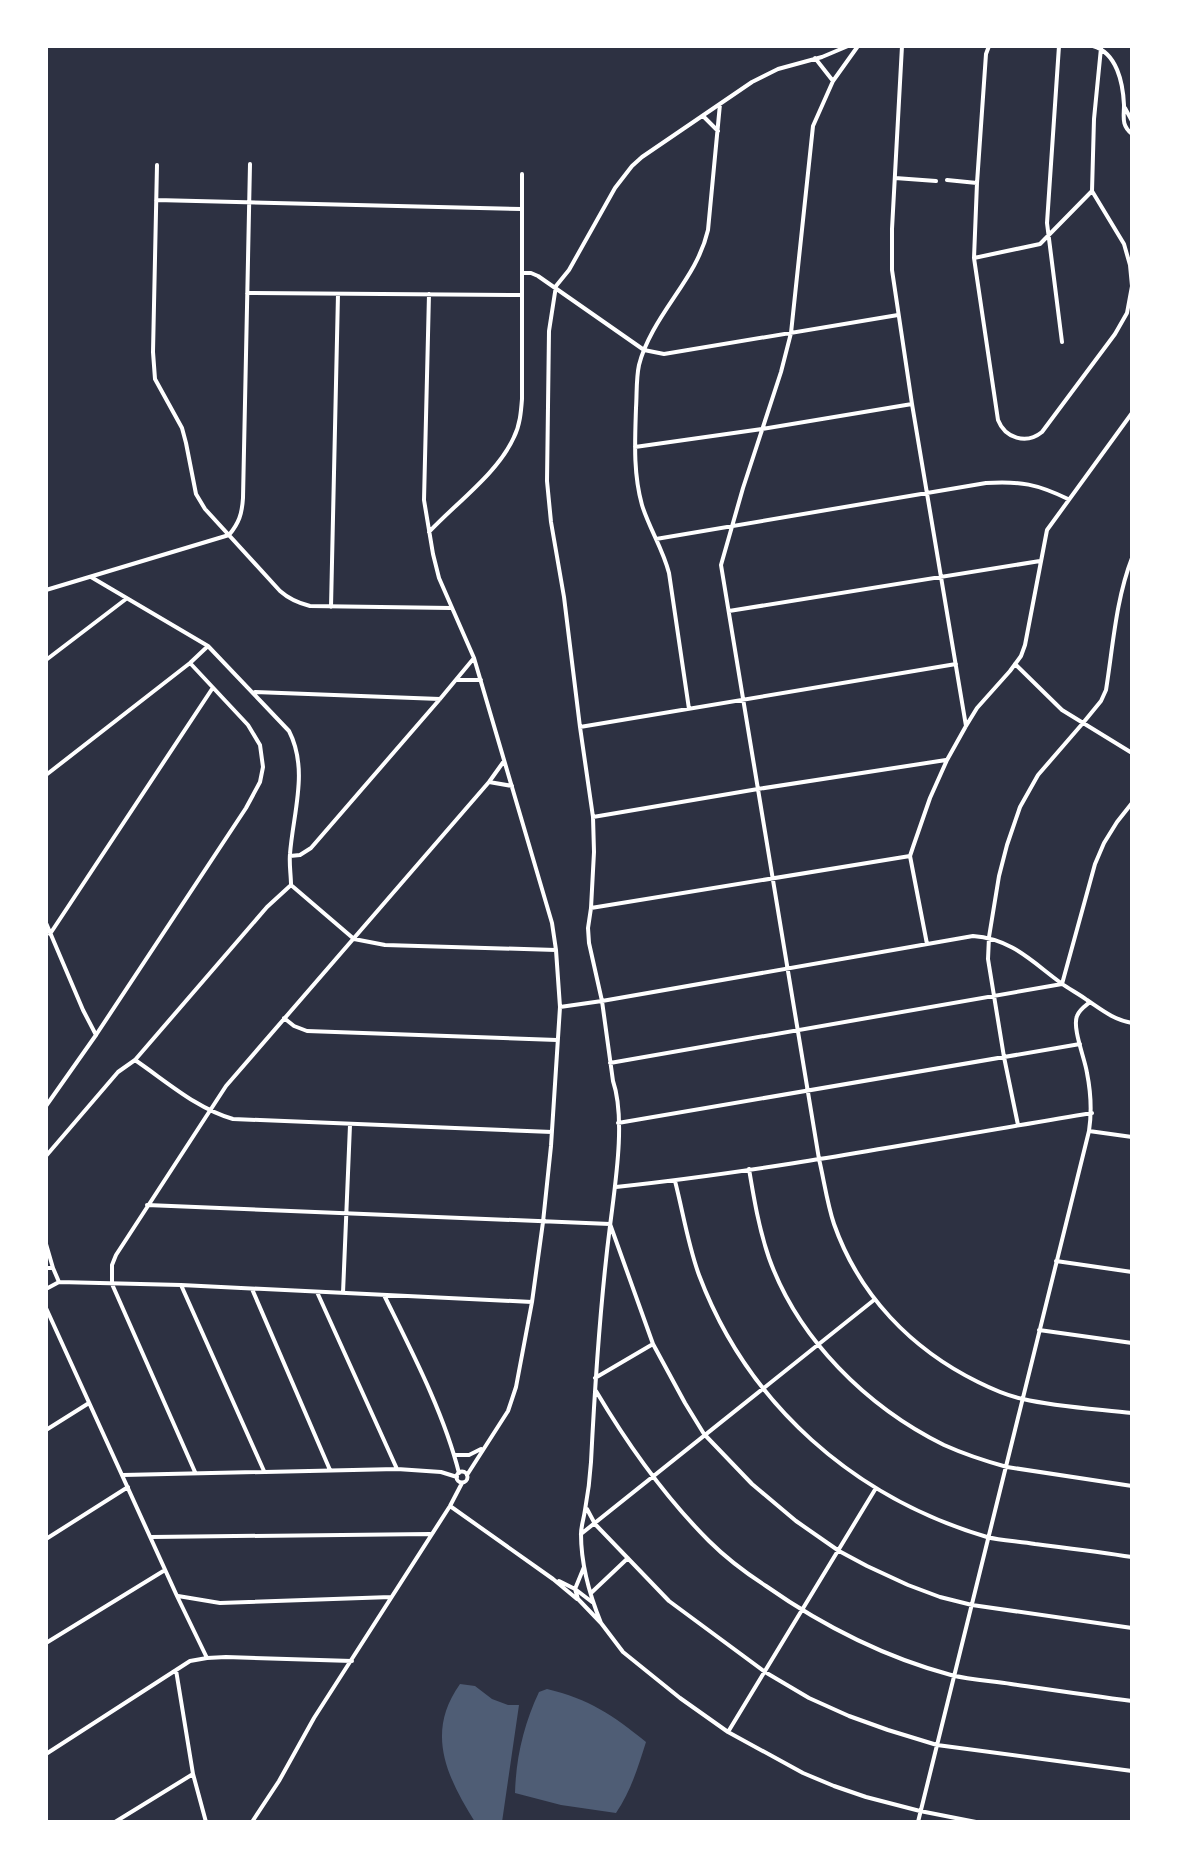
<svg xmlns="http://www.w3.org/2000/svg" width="1178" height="1868" font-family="'Noto Sans',sans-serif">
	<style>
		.water { fill: #4f5d75 }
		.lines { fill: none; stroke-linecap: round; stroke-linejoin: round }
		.minor { stroke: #fff; stroke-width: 4 }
	</style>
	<rect width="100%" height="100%" fill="#2d3142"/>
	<path class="water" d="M460 1684 475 1686 492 1699 508 1705H519L502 1822H475C447 1777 425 1733 460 1684Z
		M547 1689C589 1699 613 1715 646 1742 638 1767 631 1791 616 1813L561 1805 515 1793C516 1757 524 1724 539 1692Z"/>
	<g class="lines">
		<path class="minor" d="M858 46 833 81 813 126 791 333 781 372 743 488 721 565 819 1159C824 1180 827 1203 834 1224 859 1295 911 1349 978 1382 992 1389 1008 1396 1023 1399 1057 1407 1097 1409 1132 1413
			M902 46 892 229V270L912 404 966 726
			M989 46 986 54 977 183 974 258 998 420C1005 438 1026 445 1042 432L1115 334 1127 313 1132 286 1130 265 1124 244 1092 191
			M1059 46 1047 223 1062 342
			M1093 46C1117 53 1123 83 1124 105 1124 117 1121 125 1132 134
			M815 58 833 81
			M1125 108 1132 121
			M703 116 718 131
			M157 165 153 352 155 379 182 428 186 443 196 494 205 509 280 591C289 599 298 603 310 606L451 608
			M895 178 936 181
			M947 180 977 183
			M156 200 521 209
			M974 258 1040 244 1092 191 1094 119 1101 48
			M522 273H531L538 276 644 350 664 354 898 315
			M247 293 521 295
			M429 294 424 500 433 554 439 578 474 658 552 923 556 950 560 1007 551 1146 543 1222 532 1302 516 1387 508 1411 467 1475
			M635 447 762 429 912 404
			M429 532C456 503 498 473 514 437 520 425 521 412 522 399V174
			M229 535C239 523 242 514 243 498L250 164
			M656 539 986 483C1021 481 1037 484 1068 499
			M91 577 208 646 289 731C309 770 293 813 290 854 289 864 291 875 291 885
			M46 590 229 535
			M331 607 338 294
			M729 611 1040 561
			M46 660 126 599
			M1015 664 1062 710 1132 753
			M457 680H481
			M255 692 440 699
			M689 709 669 573C663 549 649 528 642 505 633 473 635 440 636 408 637 393 636 379 639 365 642 353 647 342 653 331 672 296 699 269 708 230L720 104
			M580 727 956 664
			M46 775 190 663 208 646
			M489 782 512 786
			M593 817 758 789 946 760
			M290 856 300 855 311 848 440 699 474 658
			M291 885 354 939 385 945 556 950
			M591 908 910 856
			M46 923 83 1010 96 1035
			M50 934 212 689
			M927 944 910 856 913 847 930 798 947 760 966 726 977 708 1010 671 1021 656 1025 645 1047 530 1132 413
			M560 1007 602 1001 973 936C1012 939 1031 961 1061 983 1069 989 1079 994 1087 1000 1102 1010 1114 1020 1132 1023
			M284 1018 294 1026 307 1031 557 1040
			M135 1060C166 1081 197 1109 233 1119L552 1132
			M610 1063 1062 984 1095 864 1104 843 1117 822 1132 803
			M46 1106 96 1035 246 808 260 782 263 767 260 745 248 725 190 663
			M618 1123 1080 1044
			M1018 1125 1004 1057 988 959 989 937 999 876 1007 845 1020 807 1038 775 1083 723 1101 701 1106 690C1113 646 1116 599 1132 558
			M1089 1131 1132 1137
			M46 1156 118 1072 135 1060 267 907 291 885
			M749 1169C754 1199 759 1229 769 1258 798 1339 867 1407 944 1445 964 1454 985 1461 1007 1467L1132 1486
			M675 1181C683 1212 688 1245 699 1275 748 1405 855 1498 987 1537 1002 1541 1019 1541 1035 1544 1067 1548 1100 1552 1132 1557
			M616 1187C776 1170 934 1139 1092 1113
			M147 1205 610 1224 653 1344 685 1403 704 1434 752 1484 796 1521 839 1551 867 1566 908 1585 940 1597 972 1605 1132 1628
			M46 1244 53 1268
			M1056 1261 1132 1272
			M46 1268H53L59 1282 46 1289
			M59 1282 181 1285 532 1302
			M181 1285 264 1471
			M252 1289 330 1470
			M317 1292 397 1469
			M343 1293 350 1125
			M384 1295C411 1350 444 1413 459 1473
			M46 1308 177 1596 207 1658
			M1039 1330 1132 1343
			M595 1378 653 1344
			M596 1391C628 1445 664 1496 709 1541 726 1558 746 1573 766 1586 823 1626 884 1657 951 1675 971 1680 992 1681 1011 1684 1052 1690 1092 1696 1132 1701
			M46 1430 89 1403
			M456 1455H469L481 1449
			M456.5 1477a5.5 5.5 0 1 1 11 0a5.5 5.5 0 1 1-11 0Z
			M195 1472 112 1284V1265L116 1255 226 1086 489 782 504 761
			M123 1475 397 1469 441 1472 457 1477
			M450 1506 553 1579 577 1599
			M587 1509 595 1524 669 1601 765 1672 809 1698 849 1716 888 1730 937 1745 1132 1771
			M581 1534 874 1300
			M151 1537 430 1534
			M46 1539 128 1487
			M584 1567 575 1589 578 1599 601 1623 623 1652 680 1698 728 1732 803 1773 834 1786 866 1797 920 1811 976 1822
			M559 1581 575 1589 592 1602
			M591 1593 628 1558
			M178 1596 220 1603 391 1597
			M601 1623C590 1596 581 1563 581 1534 581 1526 584 1518 585 1510 588 1494 590 1478 591 1462 595 1383 600 1304 610 1226 615 1185 626 1119 613 1081L602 1001 589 943 588 928 591 908 594 852 593 817 580 727 564 597 551 522 547 481 549 331 556 286 569 270 615 188 632 166 642 157 752 82 778 69 822 57 848 46
			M46 1643 165 1570
			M176 1670 193 1774 206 1822
			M728 1732 876 1488
			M46 1754 190 1661 207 1658 226 1657 352 1661
			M115 1822 193 1774
			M252 1822 279 1781 314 1718 450 1506 462 1483
			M918 1822 1089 1131C1092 1111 1091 1093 1087 1073 1085 1059 1072 1028 1077 1016 1079 1010 1085 1006 1090 1002"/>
	</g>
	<rect width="1178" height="1868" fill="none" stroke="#ffffff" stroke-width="96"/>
</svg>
